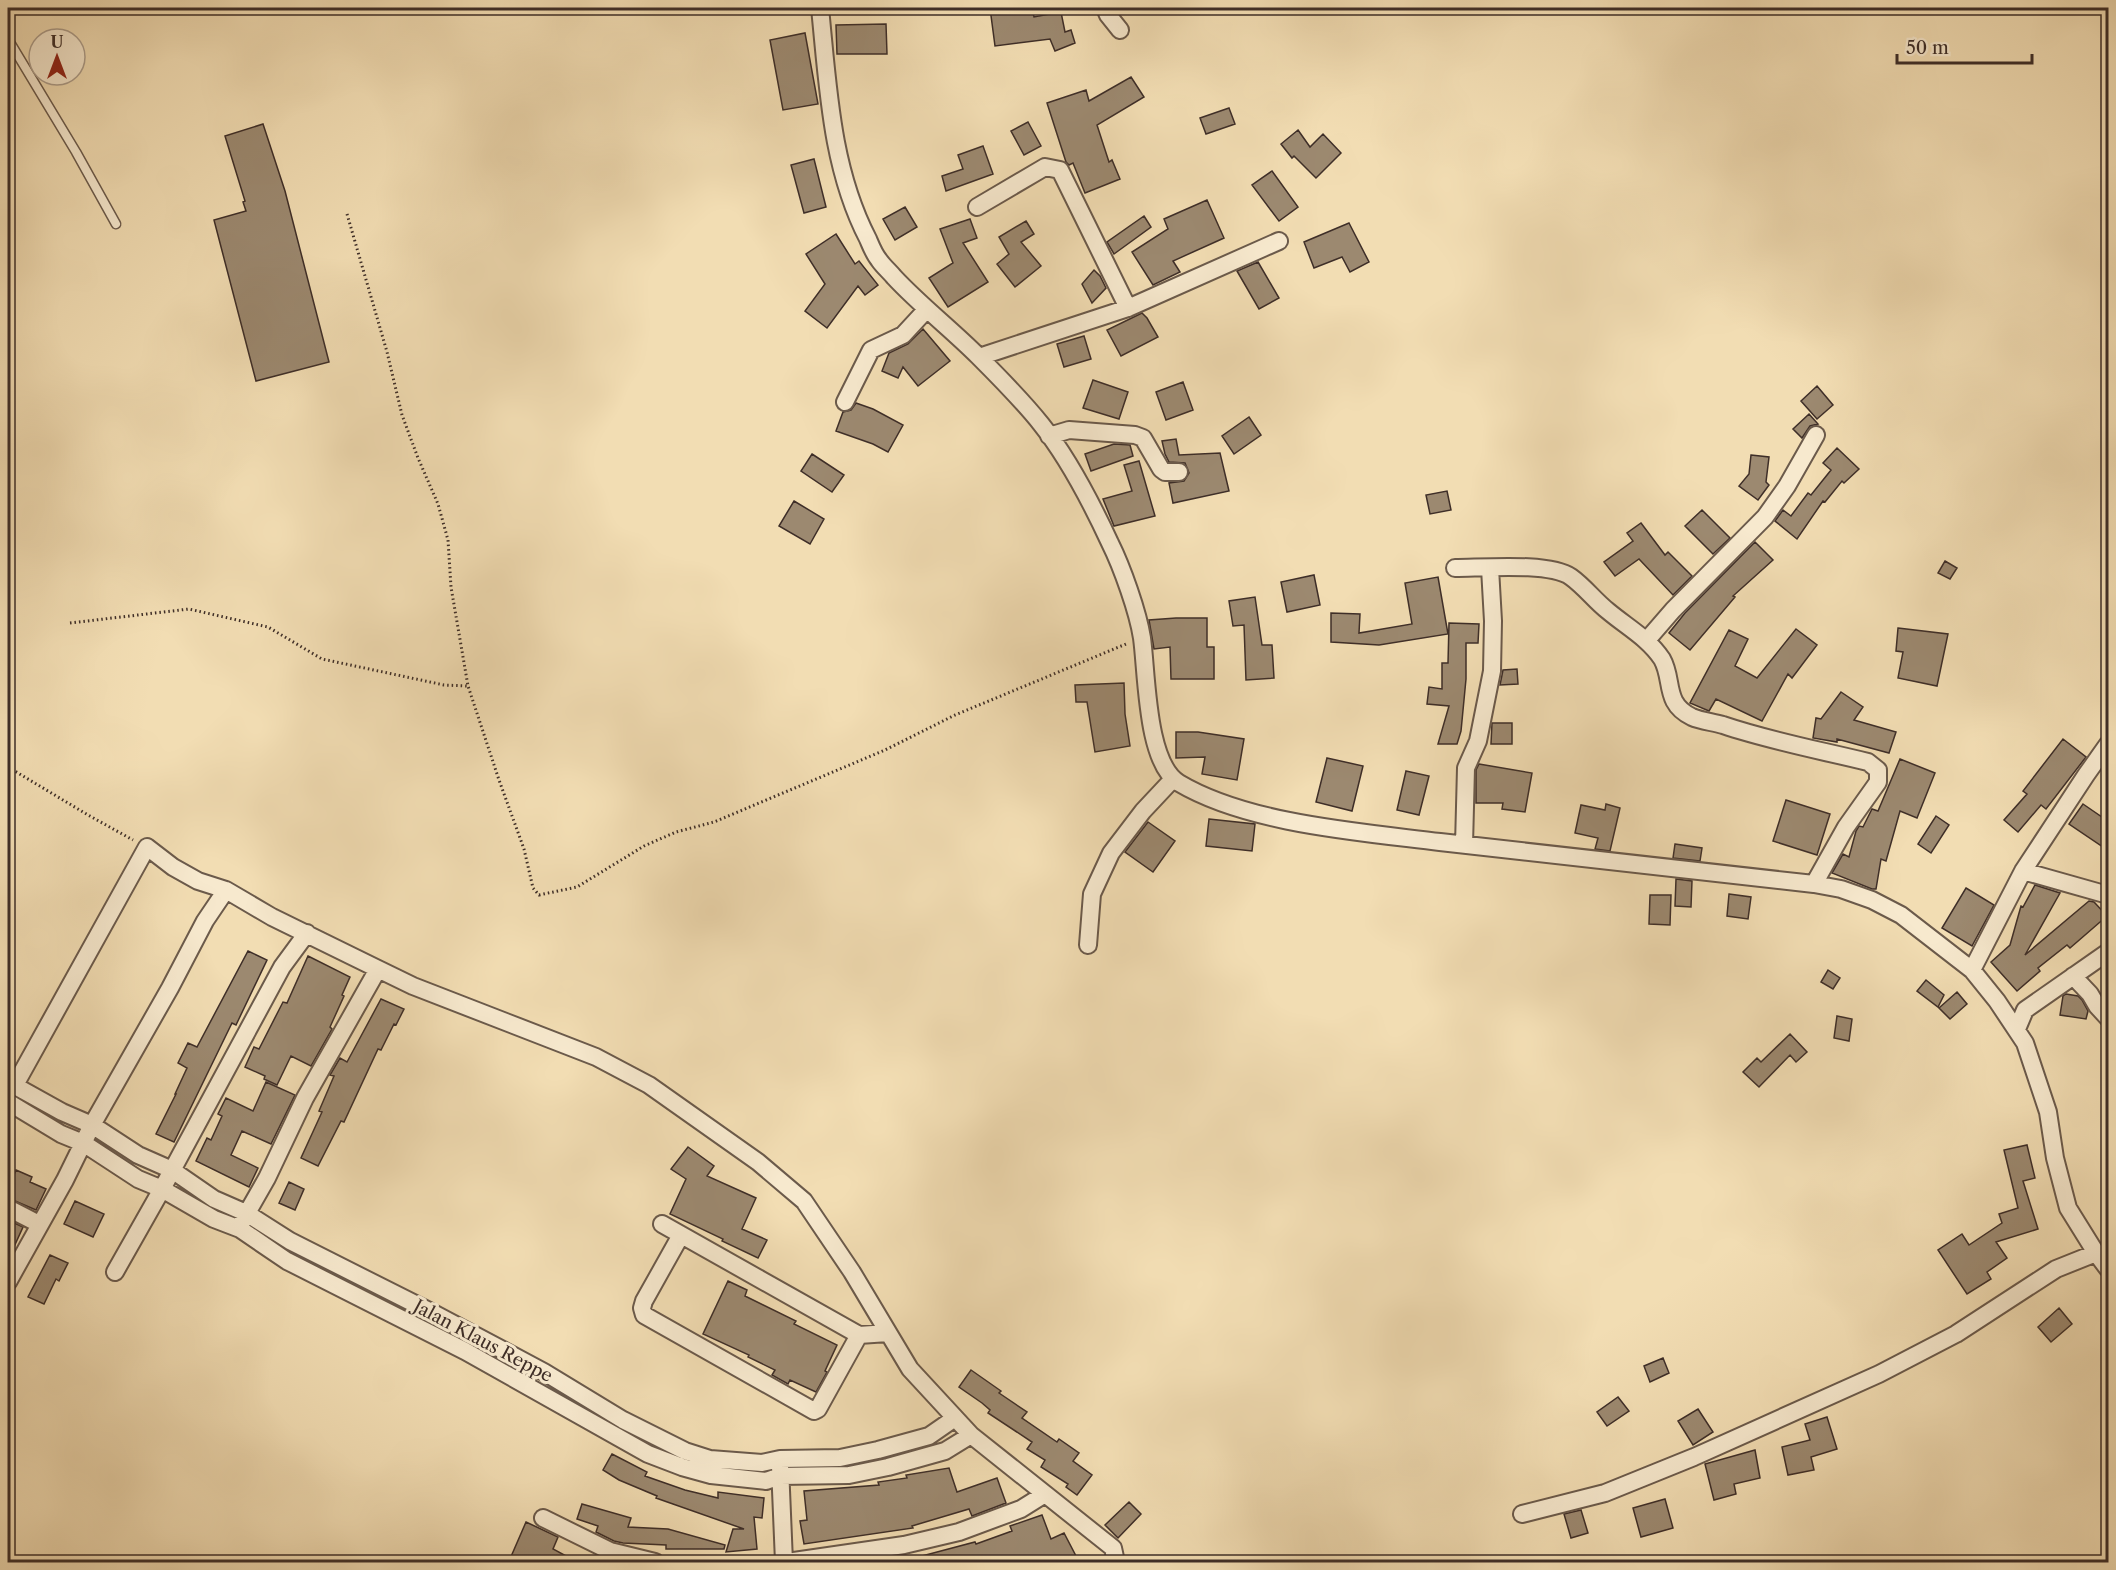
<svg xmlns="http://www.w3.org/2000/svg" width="2116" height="1570" font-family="'Libre Caslon Text',serif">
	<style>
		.building { fill: #9c8970; stroke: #3e2e28; stroke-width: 1.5 }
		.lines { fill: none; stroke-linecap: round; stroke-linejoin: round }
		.service-casing { stroke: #6b5a4b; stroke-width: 11 }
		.minor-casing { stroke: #6b5a4b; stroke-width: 20 }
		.path { stroke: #3e2e28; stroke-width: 3; stroke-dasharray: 1.5 3; stroke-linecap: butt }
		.service { stroke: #f7e9ce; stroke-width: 8 }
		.minor { stroke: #f7e9ce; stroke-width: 16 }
		.labels { text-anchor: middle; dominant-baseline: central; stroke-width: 6; stroke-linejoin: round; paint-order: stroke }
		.street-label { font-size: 18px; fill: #3e2e28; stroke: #f7e9ce }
	</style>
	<rect width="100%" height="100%" fill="#f2ddb3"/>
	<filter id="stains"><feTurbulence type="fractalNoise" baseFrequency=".00333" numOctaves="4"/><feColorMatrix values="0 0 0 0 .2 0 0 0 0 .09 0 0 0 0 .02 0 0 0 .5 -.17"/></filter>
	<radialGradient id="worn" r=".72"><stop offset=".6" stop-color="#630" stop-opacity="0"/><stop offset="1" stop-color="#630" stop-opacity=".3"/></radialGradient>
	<path class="building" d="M990 8H1032L1034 17 1061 12 1065 32 1071 30 1075 43 1055 51 1050 39 995 46Z
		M886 24 887 54H837L836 25Z
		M805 33 818 104 783 110 770 40Z
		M1131 77 1144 97 1097 125 1109 162 1112 160 1120 179 1085 193 1073 163 1069 165 1066 162 1047 103 1086 90 1089 101Z
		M1229 108 1235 124 1206 134 1200 118Z
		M1028 122 1041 146 1024 155 1011 131Z
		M263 124 285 191 329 362 256 381 214 220 246 211 243 202 245 201 225 136Z
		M1298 130 1310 147 1323 134 1341 153 1316 178 1294 156 1292 158 1281 144Z
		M983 146 993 174 946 191 942 176 963 169 958 155Z
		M814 159 826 207 804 213 791 165Z
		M1272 171 1298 207 1279 221 1252 185Z
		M1207 200 1224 238 1173 261 1180 272 1153 285 1132 252 1168 229 1164 219Z
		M905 207 917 227 895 240 883 219Z
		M1144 216 1151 227 1114 254 1107 242Z
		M970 219 977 238 963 243 988 282 948 307 929 278 953 263 940 229Z
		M1026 221 1034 234 1021 242 1041 266 1015 287 997 264 1009 254 999 237Z
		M1349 223 1369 262 1350 272 1342 257 1314 268 1304 242Z
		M836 234 855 264 859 261 878 285 865 295 858 286 827 328 805 311 825 284 806 254Z
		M1258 262 1279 298 1259 309 1237 271Z
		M1094 270 1100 276 1106 288 1092 303 1082 284Z
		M1142 313 1147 318 1158 337 1121 356 1107 330Z
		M923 329 950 361 918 386 903 367 898 378 882 371 889 353 908 344Z
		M1084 336 1091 359 1064 367 1057 344Z
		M1093 380 1128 392 1119 419 1083 408Z
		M1183 382 1193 410 1166 420 1156 392Z
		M1817 386 1833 405 1817 419 1801 401Z
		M856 403 873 409 903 425 888 452 873 444 836 431 843 412 851 410Z
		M1809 414 1818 424 1810 426 1802 438 1793 429Z
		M1249 417 1261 435 1234 454 1222 436Z
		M1176 439 1179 455 1220 453 1229 491 1173 503 1169 483 1184 481 1189 473 1185 463 1169 462 1165 454 1162 441Z
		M1114 444 1130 445 1133 456 1091 471 1085 454Z
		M1837 448 1859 469 1844 483 1842 481 1825 502 1823 501 1797 539 1775 521 1783 510 1791 516 1808 493 1811 495 1831 470 1823 463Z
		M812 454 844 475 832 492 801 471Z
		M1751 455 1769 457 1766 482 1769 485 1758 500 1739 486 1749 474Z
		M1139 461 1155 516 1114 526 1103 499 1132 491 1124 465Z
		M1447 491 1451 510 1430 514 1426 495Z
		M794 501 824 519 810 544 779 526Z
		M1702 510 1730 538 1713 554 1685 526Z
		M1641 523 1665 555 1668 552 1692 576 1673 595 1639 559 1615 576 1604 562 1633 541 1627 533Z
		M1755 542 1773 560 1733 596 1735 597 1690 650 1669 633 1685 613Z
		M1945 561 1957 568 1950 579 1938 573Z
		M1314 575 1320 605 1287 612 1281 582Z
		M1438 577 1448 634 1379 645 1331 642V613L1360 614 1359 633 1412 624 1405 583Z
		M1255 597 1262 645H1272L1274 678 1246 680 1244 625 1233 626 1229 601Z
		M1176 618H1207V647H1214V679H1171L1170 647 1154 649 1149 620Z
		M1449 623 1479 624 1478 643H1466V679L1461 731 1457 744H1438L1449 706 1427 704 1429 687 1442 689V663H1448Z
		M1898 628 1948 634 1937 686 1898 678 1903 652 1896 651Z
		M1796 629 1817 645 1792 678 1788 674 1762 721 1716 699 1709 711 1690 703 1729 630 1748 639 1735 666 1757 678Z
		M1517 669 1518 684 1500 685 1503 670Z
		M1124 683 1125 714 1130 746 1095 752 1087 702H1076L1075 685Z
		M1841 692 1863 707 1854 720 1896 732 1889 753 1837 739V742L1813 738 1816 718 1821 719Z
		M1492 723H1512V744H1491Z
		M1176 732H1198L1244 739 1237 780 1202 774 1205 757 1176 758Z
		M2063 739 2086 757 2046 809 2041 805 2018 832 2004 820 2027 794 2023 791Z
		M1327 758 1363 766 1352 811 1316 802Z
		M1900 759 1935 773 1917 818 1900 811 1886 861 1881 859 1876 889H1872L1832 873 1843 854 1849 857 1856 831 1859 826 1863 827 1872 809 1878 811Z
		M1479 764 1532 773 1525 812 1502 809 1503 803H1476V770Z
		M1406 771 1429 776 1419 815 1397 810Z
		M1786 800 1830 814 1817 855 1773 841Z
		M1606 804 1620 808 1610 851 1595 849 1598 838 1575 833 1581 805 1605 810Z
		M2083 804 2109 822V851L2069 824Z
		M1936 816 1949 825 1931 853 1918 844Z
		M1209 819 1255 824 1252 851 1206 846Z
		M1148 822 1175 841 1153 872 1125 852Z
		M1675 844 1702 848 1700 861 1673 858Z
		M1676 879 1692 881 1691 907 1675 906Z
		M2035 885 2060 893 2025 955 2089 901 2094 902 2107 916 2070 948 2067 945 2038 968 2040 971 2017 991 1991 962 2010 945 2021 906 2023 907Z
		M1966 888 1994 905 1972 946 1942 928Z
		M1729 894 1751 897 1748 919 1727 916Z
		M1650 895H1671L1670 925 1649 924Z
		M248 951 267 960 236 1025 232 1023 174 1142 156 1134 176 1094H175L187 1068 178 1063 188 1043 197 1047Z
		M308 956 350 977 342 995 344 996 330 1027 332 1029 311 1066 291 1056 277 1085 264 1079 265 1076 245 1067 254 1047 259 1049 283 1002 287 1003Z
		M1828 970 1840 978 1833 989 1821 982Z
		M1926 980 1944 995 1938 1007 1917 991Z
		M1957 992 1967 1004 1950 1019 1939 1008Z
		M2066 994 2078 996 2082 1000 2088 1011 2086 1019 2060 1015 2063 996Z
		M381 999 404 1009 396 1025 394 1024 381 1050 378 1049 344 1122 341 1121 318 1166 301 1158 322 1112 319 1111 334 1076 330 1075 340 1058 347 1062Z
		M1837 1016 1852 1019 1849 1041 1834 1038Z
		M1790 1034 1807 1052 1796 1062 1790 1055 1759 1087 1743 1072 1757 1058 1761 1062Z
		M266 1082 295 1095 271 1144 242 1131 231 1155 258 1168 249 1187 196 1161 207 1138 211 1140 222 1116 218 1114 226 1098 253 1111Z
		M2027 1145 2035 1178 2023 1181 2038 1229 1996 1242 2007 1258 1987 1272 1991 1279 1967 1294 1938 1250 1962 1234 1969 1245 2002 1223 1999 1214 2018 1208 2004 1150Z
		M688 1147 714 1166 707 1176 756 1198 742 1229 767 1240 758 1258 722 1241 723 1239 670 1214 686 1179 671 1169Z
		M16 1170 32 1177 30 1182 46 1189 36 1210 8 1198V1172L14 1175Z
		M289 1182 304 1189 295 1210 279 1203Z
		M75 1201 104 1214 93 1237 64 1224Z
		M8 1220 23 1227 8 1260Z
		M50 1255 68 1263 59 1281 56 1279 44 1304 28 1297Z
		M728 1281 747 1290 745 1296 796 1321 794 1324 837 1345 825 1371 827 1372 816 1392 790 1380 788 1384 772 1375 775 1370 748 1357 749 1355 703 1334Z
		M2059 1308 2072 1324 2051 1342 2038 1327Z
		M1663 1358 1669 1373 1650 1382 1644 1366Z
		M971 1370 1001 1391 999 1393 1027 1412 1022 1418 1057 1442 1059 1439 1079 1453 1073 1461 1092 1475 1077 1495 1066 1487 1068 1484 1041 1467 1045 1460 1027 1449 1032 1442 988 1413 990 1410 982 1403 959 1387Z
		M1618 1397 1629 1411 1607 1426 1597 1412Z
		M1698 1409 1713 1432 1693 1445 1678 1421Z
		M1827 1417 1837 1449 1811 1457 1814 1470 1788 1475 1782 1447 1810 1440 1805 1424Z
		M1755 1450 1760 1478 1734 1484 1736 1494 1714 1500 1705 1464Z
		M612 1454 647 1472 645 1476 685 1490 718 1498V1492L764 1498 762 1518 754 1517 757 1549 726 1552 733 1529H744L656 1498 657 1496 619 1480 603 1470Z
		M949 1468 957 1492 997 1478 1006 1503 972 1516 969 1509 912 1526 913 1528 804 1544 800 1521 807 1520 804 1491 879 1485 878 1482 907 1478 906 1475Z
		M1665 1499 1673 1528 1641 1537 1633 1508Z
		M1129 1502 1141 1514 1118 1538 1105 1525Z
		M582 1504 631 1518 628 1527 668 1529 725 1545 724 1549H666V1545L623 1543 614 1541 596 1532 598 1526 577 1519Z
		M1581 1510 1588 1533 1571 1538 1564 1514Z
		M1042 1515 1051 1539 1064 1533 1076 1556 1064 1563H919L918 1557 975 1542 976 1544 1012 1531 1010 1526Z
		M526 1522 558 1537 553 1549 579 1563H518L510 1559Z"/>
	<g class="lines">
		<defs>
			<path id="service" d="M8 39 76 152 116 224"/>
			<path id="minor" d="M820 8C828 86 831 168 868 239 871 246 874 254 879 260 883 266 889 271 894 277 920 305 951 329 978 356 999 377 1022 400 1041 424 1069 459 1091 502 1110 543 1122 567 1138 612 1142 638 1147 674 1146 763 1179 783 1248 824 1360 832 1440 842 1564 857 1689 870 1814 884L1841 889 1872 900 1901 915 1972 970 1997 1001 2025 1043 2048 1112 2055 1158 2068 1208 2096 1253 2108 1269
				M1105 8 1108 15 1120 30
				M977 207 1045 167 1060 170 1128 308
				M979 357 1128 308 1279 241
				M845 402 871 350 903 335 927 309
				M1049 436 1069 430 1135 435 1143 438 1161 469 1165 472H1179
				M1455 568C1482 568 1550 562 1571 577 1585 587 1595 601 1608 611 1627 627 1648 638 1662 659 1674 680 1663 703 1692 717 1701 721 1713 722 1723 725 1770 741 1819 750 1868 762L1878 770V782L1846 827 1814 884
				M1647 640 1673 610 1765 517 1787 486 1816 435
				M1464 845 1466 768 1478 741 1492 671 1493 621 1490 568
				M2023 871 2108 895
				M1088 945 1092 894 1111 853 1143 811 1173 779
				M1972 970 2023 871 2086 775 2108 744
				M2073 976 2090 994 2097 1006 2108 1018
				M2017 1029 2025 1010 2108 952
				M8 1082 62 1112 92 1125 138 1155 172 1170 214 1199 246 1213 290 1241 435 1314 544 1372 623 1420 685 1451 710 1459 762 1463 780 1459 840 1458 878 1450 929 1436 955 1418
				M15 1085 147 847 173 867 198 881 226 890 272 917 378 969 413 986 596 1057 649 1085 758 1162 804 1201 852 1272 910 1369 971 1435 1113 1548 1116 1562
				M8 1102 61 1134 83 1143 138 1179 162 1189 214 1219 240 1229 287 1261 465 1351 648 1454 682 1467 711 1475 766 1481 780 1476 849 1475 888 1467 945 1451 971 1435
				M8 1208 39 1224
				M242 1222 267 1178 305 1098 378 969
				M662 1224 859 1335 888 1333
				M681 1235 644 1301 642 1308 644 1315 814 1411 818 1409 859 1335
				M115 1272 162 1189 282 967 307 933
				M8 1282 65 1180 92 1125 170 988 205 921 226 890
				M780 1466 784 1562
				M1522 1514 1605 1493 1694 1457 1879 1374 1956 1334 2056 1269 2096 1253
				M543 1518 610 1551 655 1562
				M787 1562 904 1545 959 1532 1021 1509 1045 1494"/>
		</defs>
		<use href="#service" class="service-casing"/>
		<use href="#minor" class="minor-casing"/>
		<path class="path" d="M347 214 387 352 402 415 418 458 438 504 448 540 451 587 468 686 499 780 524 849 533 888 539 895 577 887 644 846 676 832 714 822 885 750 955 715 1126 644
			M70 623 189 609 268 627 322 659 444 685 468 686
			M8 767 88 815 133 840"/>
		<use href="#service" class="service"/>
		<use href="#minor" class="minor"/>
	</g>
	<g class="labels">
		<g class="street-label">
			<text transform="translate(483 1341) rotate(28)">Jalan Klaus Reppe</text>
		</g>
	</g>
	<rect width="2116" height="1570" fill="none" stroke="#f2ddb3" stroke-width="30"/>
	<rect x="9" y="9" width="2098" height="1552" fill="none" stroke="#3e2e28" stroke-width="3"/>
	<rect x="15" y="15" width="2086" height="1540" fill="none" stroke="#3e2e28" stroke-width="1.5"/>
	<g transform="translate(57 57)"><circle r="28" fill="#f7e9ce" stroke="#ad9e8c" stroke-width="1.5"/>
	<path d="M0-4.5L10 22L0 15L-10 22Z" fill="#8f2418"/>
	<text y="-9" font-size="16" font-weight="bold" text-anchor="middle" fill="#3e2e28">U</text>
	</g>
	<path d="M1897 54v9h135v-9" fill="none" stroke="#3e2e28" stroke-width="3"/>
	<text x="1906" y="54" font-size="18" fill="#3e2e28" stroke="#f7e9ce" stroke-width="4.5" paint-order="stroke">50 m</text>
	<rect width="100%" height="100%" filter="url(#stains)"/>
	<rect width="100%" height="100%" fill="url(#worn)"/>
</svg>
